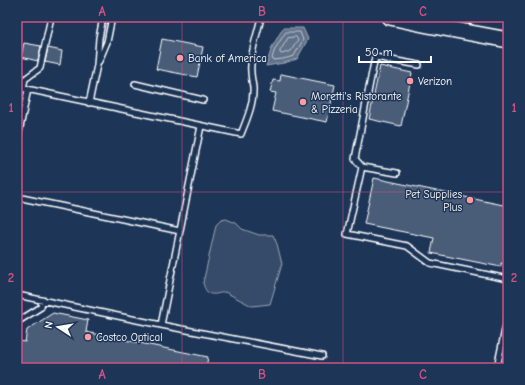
<svg xmlns="http://www.w3.org/2000/svg" width="525" height="385" font-family="'Comic Neue',sans-serif">
	<style>
		.green { fill: #364b69; stroke: #9aa5b4 }
		.water { fill: #617289; stroke: #a0aab8 }
		.lines { fill: none; stroke-linecap: round; stroke-linejoin: round }
		.shore { stroke: #c0c7d0; stroke-width: 1 }
		.building { fill: #4a5d79; stroke: #fff }
		.lane-casing { stroke: #fff; stroke-width: 8 }
		.primary-casing { stroke: #fff; stroke-width: 18 }
		.lane { stroke: #1d3557; stroke-width: 5 }
		.primary { stroke: #1d3557; stroke-width: 15 }
		.grid { fill: none; stroke: #d15284; stroke-width: 1; stroke-opacity: 0.55 }
		.poi-dot { fill: #ff9aa2; stroke: #1d3557; stroke-width: 1.5 }
		.labels { text-anchor: middle; dominant-baseline: central; stroke-width: 3; stroke-linejoin: round; paint-order: stroke }
		.poi-label { font-size: 11px; fill: #fff; stroke: #1d3557; text-anchor: start }
		.neatline { fill: none; stroke: #d15284; stroke-width: 1.5 }
		.grid-label { font-size: 13px; text-anchor: middle; font-weight: bold; fill: #d15284 }
	</style>
	<rect width="100%" height="100%" fill="#1d3557"/>
	<filter id="ink" filterUnits="userSpaceOnUse"><feTurbulence type="fractalNoise" baseFrequency=".025" numOctaves="2"/><feDisplacementMap in="SourceGraphic" scale="8" xChannelSelector="R" yChannelSelector="G"/><feConvolveMatrix kernelMatrix="1 2 1 2 8 2 1 2 1" color-interpolation-filters="sRGB"/></filter>
	<g filter="url(#ink)">
		<path class="green" d="M226 219 236 223 242 229 259 235H273L277 244 282 264 270 304 252 306 225 292C212 295 207 297 203 283L216 225 221 220Z"/>
		<path class="water" d="M283 28H303L308 39 297 59 284 63 266 66 272 47Z"/>
		<g class="lines">
			<path class="shore" d="M287 32H300L303 40 294 56 283 59 273 60 272 58 275 49 285 33Z
				M296 37 298 40 291 51 282 54 280 53V51L288 38Z"/>
		</g>
		<path class="building" d="M162 39 203 47 197 77 156 69Z
			M24 43 41 46 38 61 21 57Z
			M48 48 62 51 60 65 45 62Z
			M380 66 412 73 401 126 369 119Z
			M281 74 335 85 327 122 272 111 276 93 270 92 273 80 280 81Z
			M374 178 508 206V264L501 263V267L431 253 434 238 364 224Z
			M53 313 88 320 86 332 208 357 206 368H17V352L19 341 25 342 27 330Z"/>
		<g class="lines">
			<defs>
				<path id="lane" d="M99 61 107 42 112 17
					M135 84 203 100
					M17 87 241 134C247 119 254 103 253 87 252 80 250 73 251 65 251 49 258 33 261 17
					M23 89 25 79 40 68 51 17
					M89 103 97 65 99 38 103 17
					M201 126 161 325 322 356
					M17 142 28 89
					M362 167 355 159 375 57 419 65
					M397 173 362 167 347 234 407 246 430 263 508 279
					M17 197 180 231
					M17 295 161 325
					M17 322 41 307 42 300
					M497 368 508 315"/>
				<path id="primary" d="M390 17 428 25 508 40
					M475 17 508 23"/>
			</defs>
			<use href="#lane" class="lane-casing"/>
			<use href="#primary" class="primary-casing"/>
			<use href="#lane" class="lane"/>
			<use href="#primary" class="primary"/>
		</g>
	</g>
	<path class="grid" d="M182 17V368M343 17V368M17 192H508"/>
	<g class="poi-dot">
		<circle cx="180" cy="58" r="4"/>
		<circle cx="410" cy="81" r="4"/>
		<circle cx="303" cy="102" r="4"/>
		<circle cx="470" cy="200" r="4"/>
		<circle cx="88" cy="337" r="4"/>
	</g>
	<g class="labels">
		<g class="poi-label">
			<text x="188" y="58">Bank of America</text>
			<text x="418" y="81">Verizon</text>
			<text x="311" y="96">Moretti's Ristorante<tspan x="311" dy="13">&amp; Pizzeria</tspan></text>
			<text x="462" y="194" text-anchor="end">Pet Supplies<tspan x="462" dy="13">Plus</tspan></text>
			<text x="96" y="337">Costco Optical</text>
		</g>
	</g>
	<rect width="525" height="385" fill="none" stroke="#1d3557" stroke-width="44"/>
	<g transform="translate(58 327) rotate(282)" stroke="#1d3557" stroke-width="3" paint-order="stroke">
	<path d="M0-3L7 15L0 10L-7 15Z" fill="#ffffff"/>
	<text y="-6" font-size="11" font-weight="bold" text-anchor="middle" fill="#ffffff">N</text>
	</g>
	<path d="M359 56v6h72v-6" fill="none" stroke="#ffffff" stroke-width="2"/>
	<text x="365" y="56" font-size="12" fill="#ffffff" stroke="#1d3557" stroke-width="3" paint-order="stroke">50 m</text>
	<rect x="22" y="22" width="481" height="341" class="neatline"/>
	<g class="grid-label">
		<text x="102" y="16">A</text>
		<text x="262" y="16">B</text>
		<text x="423" y="16">C</text>
		<text x="11" y="112">1</text>
		<text x="514" y="112">1</text>
		<text x="11" y="282">2</text>
		<text x="514" y="282">2</text>
		<text x="102" y="379">A</text>
		<text x="262" y="379">B</text>
		<text x="423" y="379">C</text>
	</g>
</svg>
